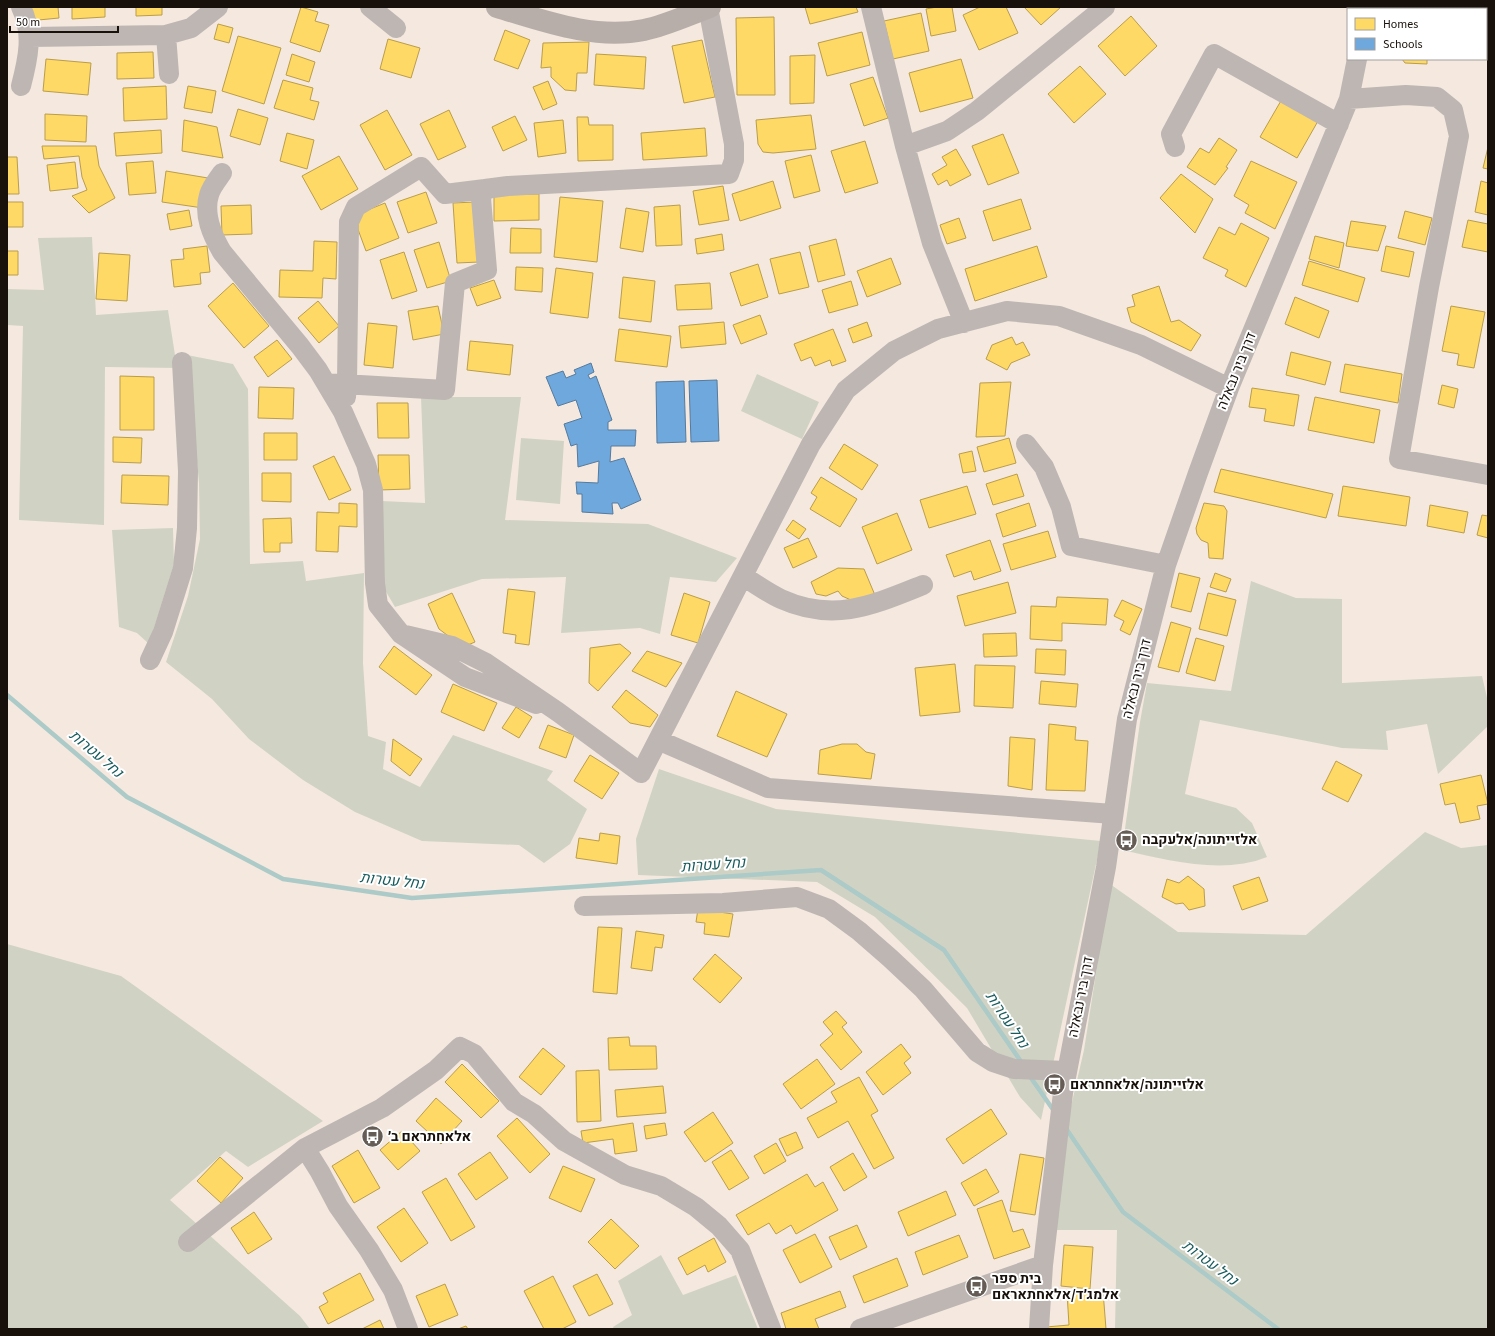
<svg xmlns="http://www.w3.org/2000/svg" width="1495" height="1336" font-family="'Source Sans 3',Heebo,sans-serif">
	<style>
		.green { fill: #d0d3c4 }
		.homes { fill: #ffd966; stroke: #ba9d4a }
		.schools { fill: #6fa8dc; stroke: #557a9d }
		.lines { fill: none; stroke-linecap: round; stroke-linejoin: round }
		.stream { stroke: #accac7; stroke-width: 4.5 }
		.minor { stroke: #bdb6b3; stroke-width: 20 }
		.major { stroke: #b8aea9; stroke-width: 22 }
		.labels { text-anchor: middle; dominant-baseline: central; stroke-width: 4; stroke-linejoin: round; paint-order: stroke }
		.street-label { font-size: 14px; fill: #18100a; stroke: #fff }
		.poi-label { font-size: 14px; font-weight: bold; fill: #18100a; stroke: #fff; text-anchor: start }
		.water-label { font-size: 15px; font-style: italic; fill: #195b5d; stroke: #fff }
	</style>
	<rect width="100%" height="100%" fill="#f5e8df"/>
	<path class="green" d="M92 237 96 315 168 310 177 368 105 367 104 525 19 520 23 326 7 325V289L44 290 38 238Z
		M187 355 233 364 248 389 250 564 303 561 306 581 364 573 363 663 368 736 386 742 383 769 420 787 453 735 553 771 547 780 587 809 570 844 544 863 519 845 422 841 355 812 303 780 249 739 212 699 166 662 188 596 200 539 199 483Z
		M757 374 819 402 802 439 741 411Z
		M421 397H521L505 520 648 524 737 558 716 582 670 577 660 634 640 628 561 633 566 577 482 579 395 607 385 590 382 501 425 503Z
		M521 438 564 441 560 504 516 500Z
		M173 528 174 564 149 644 137 633 119 627 112 530Z
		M1251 581 1296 598 1342 599V683L1482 676 1488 702V726L1438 774 1427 724 1386 731 1388 750 1342 748 1200 720 1185 794 1236 808 1252 823 1267 857C1223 875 1167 860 1122 850L1140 722 1147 683 1231 691Z
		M659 769 776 809 1101 841 1041 1120 1020 1097 967 1008 875 917 817 882 638 875 636 839Z
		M1425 832 1461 848 1488 845V1329H1115L1117 1230H1055L1061 1150 1084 1050 1110 884 1178 932 1306 935Z
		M7 944 121 976 323 1121 248 1167 226 1151 170 1200 300 1316 310 1329H7Z
		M661 1255 683 1295 736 1275 758 1329H614L613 1327 632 1315 618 1281Z"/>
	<path class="homes" d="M26 7H58L59 18 28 21Z
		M72 7H105V17L72 19Z
		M136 7H162V15L136 16Z
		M301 7 318 12 315 21 329 25 320 52 290 42Z
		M805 7H856L858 12 810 24Z
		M937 7H952L956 31 931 36 926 9Z
		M980 7H1006L1018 33 979 50 963 15Z
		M1024 7H1061L1041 25Z
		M921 13 929 51 893 59 884 21Z
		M1131 16 1157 46 1125 76 1098 46Z
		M774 17 775 95H737L736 18Z
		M218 24 233 28 229 43 214 39Z
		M505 30 530 40 518 69 494 60Z
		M862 32 870 65 827 76 818 43Z
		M238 36 281 48 264 104 222 91Z
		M388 39 420 48 411 78 380 69Z
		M702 40 715 97 684 103 672 46Z
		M589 42 587 73H577L576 91 565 90 551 77V67L541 68 543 43Z
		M153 52 154 78 117 79V53Z
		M292 54 315 62 309 82 286 75Z
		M596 54 646 57 644 89 594 85Z
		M815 55 814 103 790 104V56Z
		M46 59 91 63 88 95 43 91Z
		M961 59 973 98 920 112 909 73Z
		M1402 59H1427V64L1405 63Z
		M1080 66 1106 94 1074 123 1048 94Z
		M873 77 888 118 864 126 850 84Z
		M283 80 313 88 310 100 319 102 314 120 274 108Z
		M548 81 557 104 543 110 533 87Z
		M166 86 167 119 124 121 123 88Z
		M188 86 216 91 212 113 184 108Z
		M1282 99 1318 121 1297 158 1260 137Z
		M238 109 268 118 260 145 230 136Z
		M387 110 412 155 385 170 360 125Z
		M449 110 466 147 438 160 420 124Z
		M45 114 87 116 86 142 45 140Z
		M811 115 816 149 773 153 763 152 758 144 756 120Z
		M515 116 527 140 503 151 492 127Z
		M577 117H588L589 125H613V160L578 161Z
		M184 120 217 127 223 158 182 151Z
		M563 120 566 153 538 157 534 123Z
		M705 128 707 156 643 160 641 133Z
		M161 130 162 153 116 156 114 133Z
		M287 133 314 140 307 169 280 161Z
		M1003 134 1019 173 988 185 972 146Z
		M1219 138 1237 150 1226 167 1228 168 1215 185 1187 167 1200 148 1209 153Z
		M865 141 878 183 845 193 831 151Z
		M42 146H96L99 166 115 198 89 213 72 196 87 190 82 177 79 156 44 159Z
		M1488 147V169L1483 168Z
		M956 149 971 175 950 186 947 180 938 185 932 174 947 165 942 157Z
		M811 155 820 191 794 198 785 161Z
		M339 156 358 189 321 210 302 176Z
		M7 157H17L19 194H7Z
		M153 161 156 193 129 195 126 163Z
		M1251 161 1297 182 1275 229 1245 213 1249 205 1234 196Z
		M75 162 78 188 50 191 47 165Z
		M166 171 208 178 203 208 162 202Z
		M1181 174 1213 199 1195 233 1160 198Z
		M773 181 781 208 740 221 732 194Z
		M1481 181 1488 183V215L1475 212Z
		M723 186 729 220 699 225 693 191Z
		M426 192 437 223 408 233 397 202Z
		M539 194V220L494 221V195Z
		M560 197 603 201 597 262 554 257Z
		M1021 199 1031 229 993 241 983 211Z
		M7 202H23V227H7Z
		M475 202 479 262 457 263 453 203Z
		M385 203 399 238 366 251 353 216Z
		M251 205 252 234 222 235 221 206Z
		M680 205 682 245 656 246 654 207Z
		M626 208 649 212 643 252 620 248Z
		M189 210 192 226 170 230 167 214Z
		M1405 211 1432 218 1425 245 1398 238Z
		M959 218 966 238 947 244 940 225Z
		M1468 220 1488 224V252L1462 247Z
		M1351 221 1386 226 1378 251 1346 246Z
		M1241 223 1269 238 1246 287 1225 276 1228 270 1203 258 1219 227 1235 235Z
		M511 228 541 229V253H510Z
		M722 234 724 250 697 254 695 239Z
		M1315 236 1344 243 1339 268 1309 259Z
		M836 239 845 275 818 282 809 246Z
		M314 241 337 242 336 279 323 278 322 298 279 297 280 270 313 271Z
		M439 242 451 281 427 288 414 250Z
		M207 246 210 272 200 273 201 284 174 287 171 260 184 259 183 249Z
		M1037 246 1047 277 975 301 965 269Z
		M1386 246 1414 252 1409 277 1381 271Z
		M7 251H18V275H7Z
		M404 252 417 291 392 299 380 260Z
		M800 252 809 287 779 294 770 259Z
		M99 253 130 255 127 301 96 299Z
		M891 258 901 284 867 297 857 271Z
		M1309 261 1365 278 1358 302 1302 285Z
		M758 264 768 297 741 306 730 273Z
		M516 267 543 268 542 292 515 290Z
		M556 268 593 273 588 318 550 313Z
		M623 277 655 281 651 322 619 318Z
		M494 280 501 298 477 306 470 288Z
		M851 281 858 305 829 313 822 290Z
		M233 283 269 326 244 348 208 306Z
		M710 283 712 309 677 310 675 285Z
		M1159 286 1171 322 1179 320 1201 335 1191 351 1131 322 1127 308 1135 306 1132 295Z
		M1295 297 1329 311 1319 338 1285 324Z
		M318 301 339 326 319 343 298 318Z
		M438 306 444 334 413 340 408 311Z
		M1451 306 1485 312 1474 368 1457 365 1459 354 1442 351Z
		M760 315 767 334 741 344 733 325Z
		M724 322 726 344 681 348 679 326Z
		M867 322 872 336 853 343 848 329Z
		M368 323 397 326 393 368 364 365Z
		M619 329 671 336 667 367 615 361Z
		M833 329 846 361 832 366 830 360 815 366 811 357 801 361 794 344Z
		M1012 337 1016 345 1023 342 1030 355 1011 363 1007 370 986 359 992 345Z
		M277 340 292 359 268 377 254 357Z
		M470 341 513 345 510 375 467 370Z
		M1291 352 1331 362 1325 385 1286 375Z
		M1345 364 1402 374 1398 403 1340 392Z
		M120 376 154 377V430H120Z
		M1011 382 1005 436 976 437 980 383Z
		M1442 385 1458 389 1454 408 1438 404Z
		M259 387 294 388 293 419 258 418Z
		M1252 388 1299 395 1294 426 1264 421 1266 409 1249 407Z
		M1315 397 1380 410 1374 443 1308 430Z
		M377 403H408L409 438H378Z
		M264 433H297V460H264Z
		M113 437 142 438 141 463 113 462Z
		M1009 438 1016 463 984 472 977 447Z
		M844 444 878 465 862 490 829 468Z
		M972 451 976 471 963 473 959 454Z
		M378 455H409L410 489 379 490Z
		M334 456 351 490 329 500 313 466Z
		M1221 469 1333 494 1326 518 1214 492Z
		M262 473H291V502L262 501Z
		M1017 474 1024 496 993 505 986 484Z
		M122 475 169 476 168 505 121 503Z
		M821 477 857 499 840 527 810 509 817 497 811 493Z
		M967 486 976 514 929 528 920 500Z
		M1343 486 1410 497 1406 526 1338 516Z
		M339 503 357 504V527L339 526 338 552 316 551 317 512 339 513Z
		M1029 503 1036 526 1003 537 996 514Z
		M1204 503 1224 506 1227 511 1223 559 1209 558 1208 543 1201 540 1197 534 1196 528Z
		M1430 505 1468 512 1464 533 1427 526Z
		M897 513 912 550 877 564 862 527Z
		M1482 515 1488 516V538L1477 535Z
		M291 518 292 543H280V552H264L263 519Z
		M793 520 806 529 799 539 786 530Z
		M1048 531 1056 557 1011 570 1003 544Z
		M808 538 817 557 793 568 784 548Z
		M990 540 1001 571 974 580 971 571 954 577 946 555Z
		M838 568 864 569 877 600 862 605 842 596 838 591 826 596 816 594 811 582Z
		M1179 573 1200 578 1191 612 1171 607Z
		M1215 573 1231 579 1226 592 1210 587Z
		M1008 582 1016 613 965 626 957 596Z
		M508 589 535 592 529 645 515 643 516 635 503 633Z
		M452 593 475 642 463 647 439 629 428 604Z
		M684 593 710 602 698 643 671 635Z
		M1208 593 1236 600 1227 636 1199 629Z
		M1057 597 1108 599 1106 625 1062 623V641L1030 639 1031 606 1056 607Z
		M1122 600 1142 609 1130 635 1120 630 1124 621 1114 616Z
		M1171 622 1191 628 1179 672 1158 667Z
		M1016 633 1017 656 984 657 983 634Z
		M1196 638 1224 646 1215 681 1186 673Z
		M620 644 631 653 598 691 589 683 590 648Z
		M394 646 432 675 416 695 379 667Z
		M1036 649 1066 650 1065 675 1035 673Z
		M647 651 682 663 666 687 632 671Z
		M955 664 960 712 920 716 915 668Z
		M975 665 1015 666 1013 708 974 706Z
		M1041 681 1078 684 1076 707 1039 704Z
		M453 684 497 703 484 731 441 712Z
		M626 690 658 715 650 727 630 723 612 707Z
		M736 691 787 714 767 757 717 736Z
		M516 707 532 717 519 738 502 728Z
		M1049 724 1076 727 1075 740 1088 741 1085 791 1046 790Z
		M548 725 574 735 566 758 539 748Z
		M1010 737 1035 739 1032 790 1008 786Z
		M393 739 422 759 410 776 391 761Z
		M842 744H857L866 752 875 754 871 779 818 774 820 750Z
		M590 755 619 773 602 799 574 781Z
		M1336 761 1362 775 1348 802 1322 789Z
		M1481 775 1488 804 1477 806 1480 819 1460 823 1455 803 1445 805 1440 784Z
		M600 833 620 836 617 864 576 858 579 838 599 841Z
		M1188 876 1204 889 1205 906 1189 910 1183 903 1176 904 1162 897 1167 879 1179 883Z
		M1259 877 1268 901 1242 910 1233 886Z
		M698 909 733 914 729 937 704 934 705 923 696 922Z
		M598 927 622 928 617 994 593 992Z
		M636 931 664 935 662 948 655 947 652 971 631 968Z
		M715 954 742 978 720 1003 693 979Z
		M836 1011 847 1023 842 1027 862 1052 841 1070 820 1045 833 1034 823 1022Z
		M629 1037 630 1046H656L657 1069 609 1070 608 1038Z
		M901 1044 911 1057 904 1063 911 1073 883 1095 866 1072Z
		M543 1048 565 1066 541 1095 519 1077Z
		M817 1059 835 1084 801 1109 783 1084Z
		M462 1064 499 1101 481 1118 445 1082Z
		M599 1070 601 1121 577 1122 576 1071Z
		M859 1077 878 1111 871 1115 894 1158 874 1169 848 1121 818 1138 807 1118 837 1102 831 1092Z
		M663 1086 666 1113 617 1117 615 1090Z
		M436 1098 462 1121 441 1144 416 1121Z
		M991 1109 1007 1134 963 1164 946 1139Z
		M713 1112 733 1143 705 1162 684 1132Z
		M517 1118 550 1154 530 1173 497 1136Z
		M633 1123 637 1151 615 1154 613 1139 583 1143 581 1131Z
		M665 1123 667 1135 646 1139 644 1126Z
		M402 1131 420 1151 398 1170 380 1150Z
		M796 1132 803 1148 787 1156 779 1139Z
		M776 1143 786 1161 764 1174 754 1156Z
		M358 1150 380 1188 354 1203 332 1166Z
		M731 1150 749 1178 729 1190 712 1162Z
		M490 1152 508 1178 476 1200 458 1174Z
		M853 1153 867 1177 844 1191 830 1167Z
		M1020 1154 1044 1158 1035 1215 1010 1211Z
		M220 1157 243 1178 221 1203 197 1181Z
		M563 1166 595 1179 581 1212 549 1198Z
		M986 1169 999 1192 974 1206 961 1183Z
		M807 1174 815 1187 823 1182 838 1210 796 1234 791 1225 776 1234 769 1223 748 1235 736 1215Z
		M446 1178 475 1227 451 1241 422 1192Z
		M946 1191 956 1215 908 1236 898 1212Z
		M1002 1200 1013 1232 1023 1229 1030 1247 994 1259 977 1209Z
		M404 1208 428 1243 401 1262 377 1227Z
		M254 1212 272 1239 248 1254 231 1228Z
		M611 1219 639 1246 615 1269 588 1242Z
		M857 1225 867 1247 840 1260 829 1237Z
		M815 1234 832 1267 800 1283 783 1250Z
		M959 1235 968 1257 923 1275 915 1252Z
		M714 1238 726 1262 708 1272 705 1265 687 1275 678 1258Z
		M1064 1245 1093 1247 1090 1289 1061 1286Z
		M897 1258 908 1286 864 1303 853 1276Z
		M360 1273 374 1300 328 1324 319 1307 328 1302 323 1293Z
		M597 1274 613 1304 589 1316 573 1286Z
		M553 1276 576 1322 562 1329H544L524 1291Z
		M445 1284 458 1315 429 1327 416 1296Z
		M840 1291 846 1307 815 1319 819 1329H786L781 1313Z
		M1103 1291 1106 1329H1046V1327L1069 1325 1067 1293Z
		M380 1320 384 1329H362Z
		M466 1326 468 1329H458Z"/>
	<path class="schools" d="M591 363 594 372 588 375 590 379 596 376 612 420 608 422V430H636L635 446H611L610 462 624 458 641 500 621 509 618 503H612L613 514 582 512V494H577L576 482 598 483 599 461 578 467 577 444 571 446 564 424 582 418 576 400 558 406 546 377 563 371 566 378 576 374 574 370Z
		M717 380 719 441 691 442 689 381Z
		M684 381 686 442 657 443 656 382Z"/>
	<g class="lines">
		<path class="stream" d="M7 695 127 797 283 879 412 898 821 870 944 950 1022 1063
			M1029 1075 1054 1111
			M1065 1127 1123 1212 1278 1329"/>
		<path class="minor" d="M370 7 396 28
			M871 7 905 146 932 243 964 323
			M1367 9V7
			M166 35 191 28 218 7
			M30 37 166 35 169 74
			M21 86C28 59 34 33 21 7
			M1349 99 1406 95 1437 97 1453 110 1459 136 1429 287 1399 459 1488 475
			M905 146 947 131 977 111 1105 7
			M1175 147 1171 134 1214 54 1339 124
			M222 173C218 179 211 187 209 195 203 215 212 235 222 252L300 346 318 370 343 412 366 464 373 490 375 583 378 605 401 634 465 677 536 704
			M326 383 445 390 455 283 487 270 481 198 485 189 508 186 729 174 734 160V144L708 7
			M346 397 347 384 349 222 356 207 421 167 445 194 485 189
			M1026 444 1044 467 1061 507 1071 546 1166 565
			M744 577C756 584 768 593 781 599 834 623 873 605 923 585
			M401 634 452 646 486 663 558 712 641 773 811 444 846 390 894 351 938 329 1007 311 1059 316 1141 345 1229 388
			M150 660 163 632 183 568 187 528 188 471 182 362
			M658 740 768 788 1113 814
			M584 906 723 903 797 897 829 909 859 931 890 958 923 989 977 1052 993 1062 1014 1069 1066 1071
			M305 1148 320 1172 338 1206 369 1250 393 1290 408 1329
			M188 1242 305 1148 382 1108 436 1070 460 1047 474 1054 514 1102 534 1114 564 1141 625 1175 661 1186 696 1207 719 1226 740 1250 771 1329
			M860 1329 1043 1265
			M1039 1329 1043 1265 1063 1093 1106 867 1127 719 1166 565 1198 473 1229 388 1349 99 1357 59"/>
		<path class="major" d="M497 7C544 21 594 40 644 30 667 25 688 15 710 7"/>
	</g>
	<defs>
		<symbol id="bus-disc" viewBox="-11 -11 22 22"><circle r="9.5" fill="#655c55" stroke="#fff"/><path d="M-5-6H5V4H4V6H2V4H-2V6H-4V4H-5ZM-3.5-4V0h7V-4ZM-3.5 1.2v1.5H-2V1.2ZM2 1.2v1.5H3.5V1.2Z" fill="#fff"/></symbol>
	</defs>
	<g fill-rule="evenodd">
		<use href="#bus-disc" x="1114" y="828" width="25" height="25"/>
		<use href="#bus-disc" x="1042" y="1072" width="25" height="25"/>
		<use href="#bus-disc" x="360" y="1124" width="25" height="25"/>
		<use href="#bus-disc" x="964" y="1274" width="25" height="25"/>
	</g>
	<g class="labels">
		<g class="street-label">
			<text transform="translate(1237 371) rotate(-68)">דרך ביר נבאלה</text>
			<text transform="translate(1137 679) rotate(-76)">דרך ביר נבאלה</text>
			<text transform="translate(1081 997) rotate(-79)">דרך ביר נבאלה</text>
		</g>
		<g class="poi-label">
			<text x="1142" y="840">אלזייתונה/אלעקבה</text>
			<text x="1070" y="1085">אלזייתונה/אלאחתראם</text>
			<text x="388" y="1137">אלאחתראם ב׳</text>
			<text x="992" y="1279">בית ספר<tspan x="992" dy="16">אלמג׳ד/אלאחתאראם</tspan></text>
		</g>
		<g class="water-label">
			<text transform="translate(96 754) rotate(40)">נחל עטרות</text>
			<text transform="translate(713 865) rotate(-4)">נחל עטרות</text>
			<text transform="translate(392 881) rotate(6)">נחל עטרות</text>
			<text transform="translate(1007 1020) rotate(56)">נחל עטרות</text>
			<text transform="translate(1210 1263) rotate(37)">נחל עטרות</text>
		</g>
	</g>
	<rect width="1495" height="1336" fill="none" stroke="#18100a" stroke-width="16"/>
	<rect x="1347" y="8" width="140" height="52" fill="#ffffff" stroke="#a39f9d"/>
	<rect x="1355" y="18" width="20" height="12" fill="#ffd966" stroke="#a39f9d"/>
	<text x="1383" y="28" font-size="12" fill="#18100a">Homes</text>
	<rect x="1355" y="38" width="20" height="12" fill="#6fa8dc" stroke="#a39f9d"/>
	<text x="1383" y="48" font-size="12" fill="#18100a">Schools</text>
	<path d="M10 26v6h108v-6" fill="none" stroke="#18100a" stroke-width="2"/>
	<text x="16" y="26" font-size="12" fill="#18100a" stroke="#ffffff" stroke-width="3" paint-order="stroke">50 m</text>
</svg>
